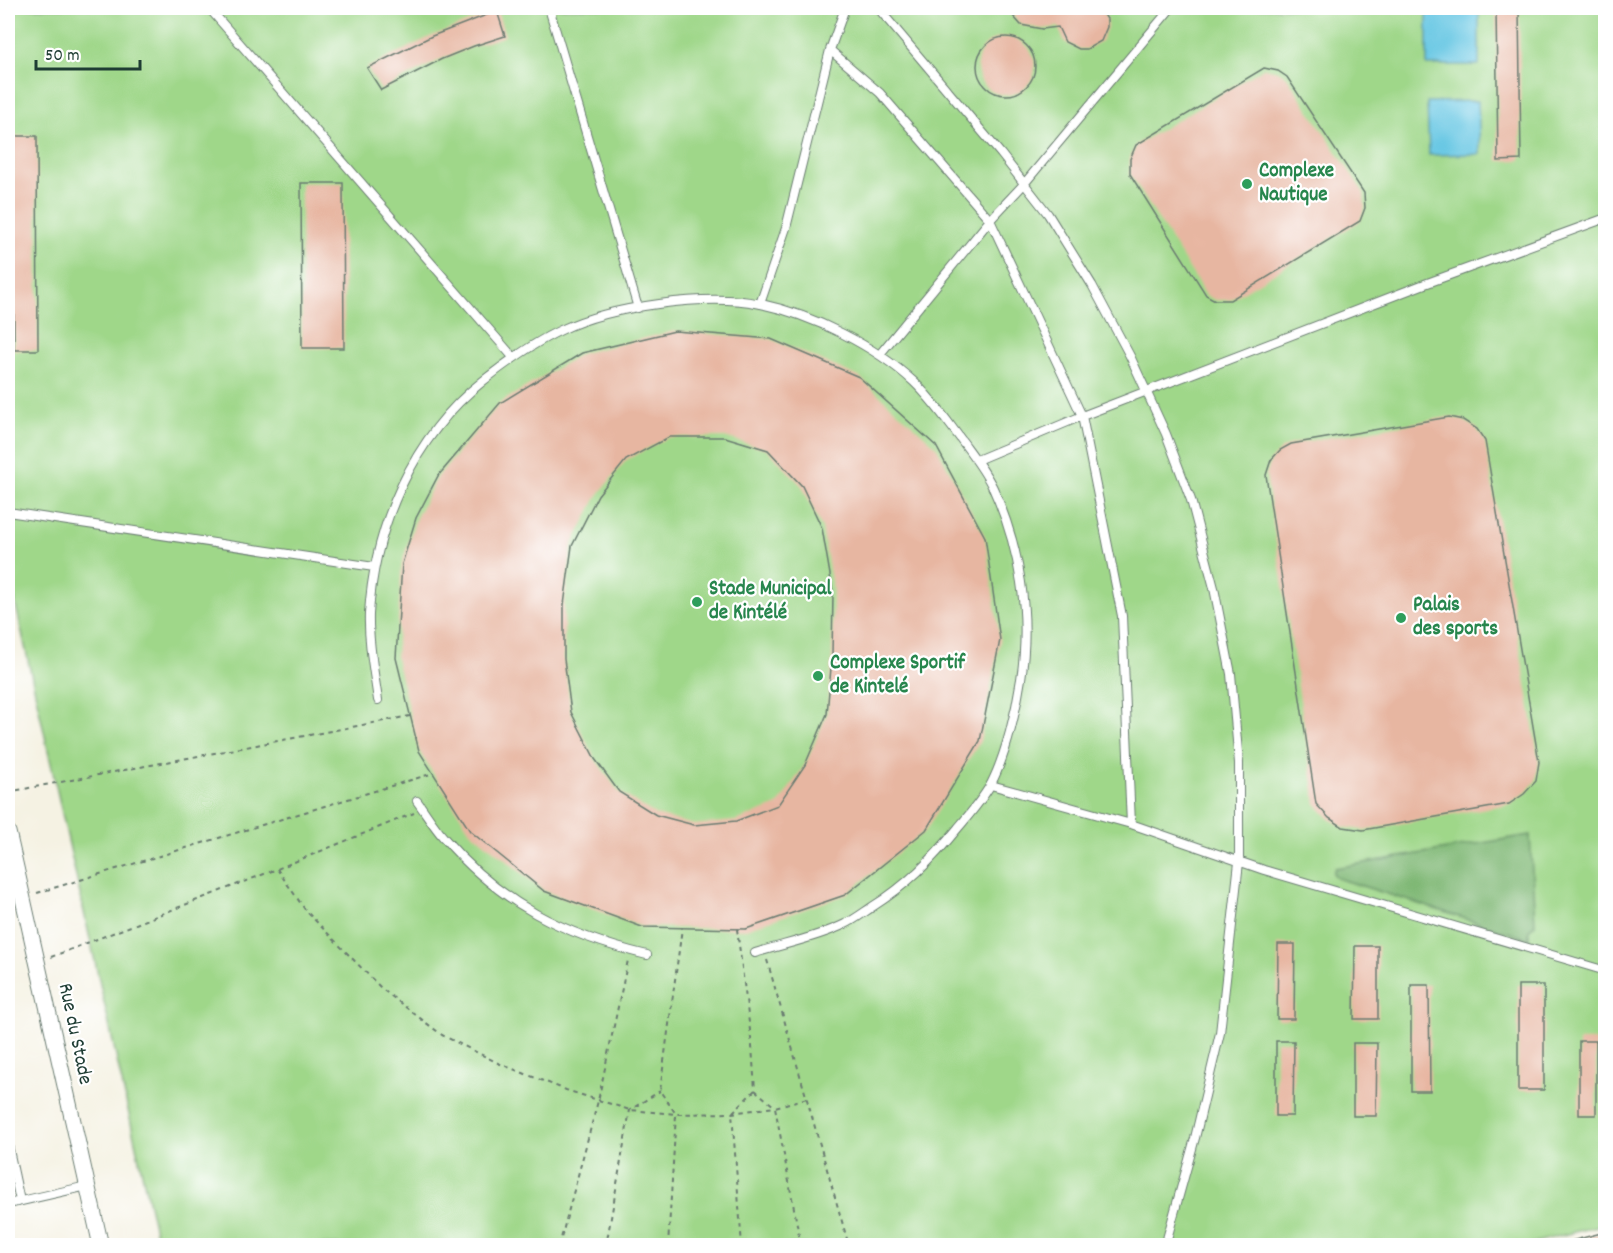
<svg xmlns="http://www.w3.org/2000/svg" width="1613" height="1253" font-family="Dekko,sans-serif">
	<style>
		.green { fill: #9fd789; stroke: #5f8a5e; stroke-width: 1.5 }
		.forest { fill: #7fb875; stroke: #4f7a54; stroke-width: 1.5 }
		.water { fill: #65c6e3; stroke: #42828c; stroke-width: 1.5 }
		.building { fill: #e7b6a1; fill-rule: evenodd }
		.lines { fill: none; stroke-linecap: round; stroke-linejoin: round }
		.service-casing { stroke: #6a7c71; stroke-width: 10 }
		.minor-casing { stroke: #6a7c71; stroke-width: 17 }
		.path { stroke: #6a7c71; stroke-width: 2; stroke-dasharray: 4.5 4.5; stroke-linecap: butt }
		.service { stroke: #fff; stroke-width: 8 }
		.minor { stroke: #fff; stroke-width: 15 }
		.leisure-dot { fill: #2e9e5b; stroke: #fff; stroke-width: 2 }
		.labels { text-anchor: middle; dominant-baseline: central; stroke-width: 4.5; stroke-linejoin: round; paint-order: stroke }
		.leisure-label { font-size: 21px; font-weight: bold; fill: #27864d; stroke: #fff; text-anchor: start }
		.street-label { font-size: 21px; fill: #1f3d34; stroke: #fff }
	</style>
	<rect width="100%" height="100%" fill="#fff"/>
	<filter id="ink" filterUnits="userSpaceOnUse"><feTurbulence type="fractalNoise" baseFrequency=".0167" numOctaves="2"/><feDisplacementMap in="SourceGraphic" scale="12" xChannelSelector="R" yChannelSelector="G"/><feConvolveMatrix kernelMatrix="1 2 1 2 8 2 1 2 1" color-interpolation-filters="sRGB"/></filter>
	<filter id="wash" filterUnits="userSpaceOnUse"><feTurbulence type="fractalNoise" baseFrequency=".008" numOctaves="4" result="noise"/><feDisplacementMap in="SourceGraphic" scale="24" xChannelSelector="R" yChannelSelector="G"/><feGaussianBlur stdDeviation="1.35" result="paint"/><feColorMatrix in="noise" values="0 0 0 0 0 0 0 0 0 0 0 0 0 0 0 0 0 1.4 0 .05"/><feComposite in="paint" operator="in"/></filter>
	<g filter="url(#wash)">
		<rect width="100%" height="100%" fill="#f5f2e3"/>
		<path class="green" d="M8 8H1605V1224L1522 1246 158 1245 8 570Z"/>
		<path class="forest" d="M1530 835 1535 924 1529 930V939L1337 878 1333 873 1335 868Z"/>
		<path class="water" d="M1427 8H1479V65H1427Z
			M1478 101 1480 154 1429 155 1427 102Z"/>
		<g id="blocks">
			<path class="building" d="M1006 8H1100L1107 19V27L1101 41 1087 49H1079L1065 42 1058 27 1042 29 1021 25Z
				M1496 8H1519L1521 160 1498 161Z
				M497 11 505 36 474 46 442 59 381 90 367 68 432 36Z
				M977 66a29 29 0 1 1 58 0a29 29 0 1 1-58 0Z
				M1264 68 1278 71 1287 77 1364 193 1365 208 1360 221 1230 300H1215L1206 295 1130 174V159L1136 145Z
				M13 136H37L38 350H14Z
				M301 183H343L344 348H302Z
				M675 331 771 339 859 377 936 446 985 537 1000 640 980 741 926 830 845 895 746 929 642 927 544 891 470 831 419 751 396 658 402 564 416 518 438 476 500 403 582 353ZM669 437H725L768 450 802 486 822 528 833 592 832 656 827 714 805 765 778 805 736 821 694 825 656 815 619 792 595 759 571 712 564 659V605L572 546 598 495 626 460Z
				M1449 417 1463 420 1477 429 1485 441 1539 762 1536 781 1524 794 1509 804 1363 830 1343 827 1329 818 1316 804 1266 475 1271 460 1280 450 1291 444Z
				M1278 944H1295L1294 1019H1277Z
				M1355 946H1378V1019H1354Z
				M1411 985H1429L1430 1091H1411Z
				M1518 985H1544V1090H1518Z
				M1276 1041H1294L1293 1116H1276Z
				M1579 1041H1596V1115H1579Z
				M1353 1043H1377L1376 1116H1353Z
				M1605 1232V1245H1567V1242Z"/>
		</g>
	</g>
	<g filter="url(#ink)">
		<use href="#blocks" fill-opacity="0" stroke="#6a7c71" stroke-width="1.5"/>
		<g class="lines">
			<defs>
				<path id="service" d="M209 8 513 357
					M549 8 638 308
					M878 8 1001 154 1048 214 1092 285 1130 356 1166 434 1191 500 1214 588 1231 674 1239 763V862L1220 1033 1195 1138 1165 1246
					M830 50 880 93 990 220 1082 416 1122 616 1131 824
					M760 304 786 228 830 50 845 8
					M880 354 990 220 1024 184 1171 8
					M977 460 1082 416 1422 285 1606 218
					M8 512 374 567
					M378 700C374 672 368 642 369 614 374 527 413 436 483 381 507 362 533 343 561 330 611 306 707 293 761 304 813 315 875 346 914 382 933 400 947 421 963 442 974 457 985 471 993 488 1020 547 1031 615 1021 679 1016 711 1006 755 991 784 982 800 969 815 958 828 931 861 907 885 872 907 863 913 854 920 845 924 819 937 784 944 755 953
					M991 785 1131 824 1264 870 1606 971
					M417 801C426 813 434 827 444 838 501 904 564 935 647 955
					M8 1145 20 1201
					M8 1204 87 1186"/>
				<path id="minor" d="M8 832 101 1246"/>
			</defs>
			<use href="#service" class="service-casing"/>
			<use href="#minor" class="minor-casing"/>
			<path class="path" d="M8 792 410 716
				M277 869 306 911 382 989 442 1035 498 1063 566 1090 630 1110 676 1114 732 1113 775 1107 807 1098
				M37 893 434 773
				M737 929 752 1046 755 1090 732 1113 742 1246
				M51 957 277 869 414 813
				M767 960 849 1246
				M755 1090 775 1107 801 1246
				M559 1246 598 1101 628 960
				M606 1246 630 1110 660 1091
				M668 1246 676 1114 660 1091 682 928"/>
			<use href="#service" class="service"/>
			<use href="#minor" class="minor"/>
		</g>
	</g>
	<g class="leisure-dot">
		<circle cx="1247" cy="184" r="6"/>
		<circle cx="697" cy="602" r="6"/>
		<circle cx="1401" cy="618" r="6"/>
		<circle cx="818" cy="676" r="6"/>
	</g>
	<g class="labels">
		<g class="leisure-label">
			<text x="1259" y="172">Complexe<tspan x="1259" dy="24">Nautique</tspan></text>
			<text x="709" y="590">Stade Municipal<tspan x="709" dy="24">de Kintélé</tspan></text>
			<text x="1413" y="606">Palais<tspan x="1413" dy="24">des sports</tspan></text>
			<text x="830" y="664">Complexe Sportif<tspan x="830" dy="24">de Kintelé</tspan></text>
		</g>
		<g class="street-label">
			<text transform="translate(74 1034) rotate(78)">Rue du Stade</text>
		</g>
	</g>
	<rect width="1613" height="1253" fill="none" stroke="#fff" stroke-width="30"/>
	<path d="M36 60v9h104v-9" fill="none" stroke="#1f3d34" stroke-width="3"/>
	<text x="45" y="60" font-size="18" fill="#1f3d34" stroke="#ffffff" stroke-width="4.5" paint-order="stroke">50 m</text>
</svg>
